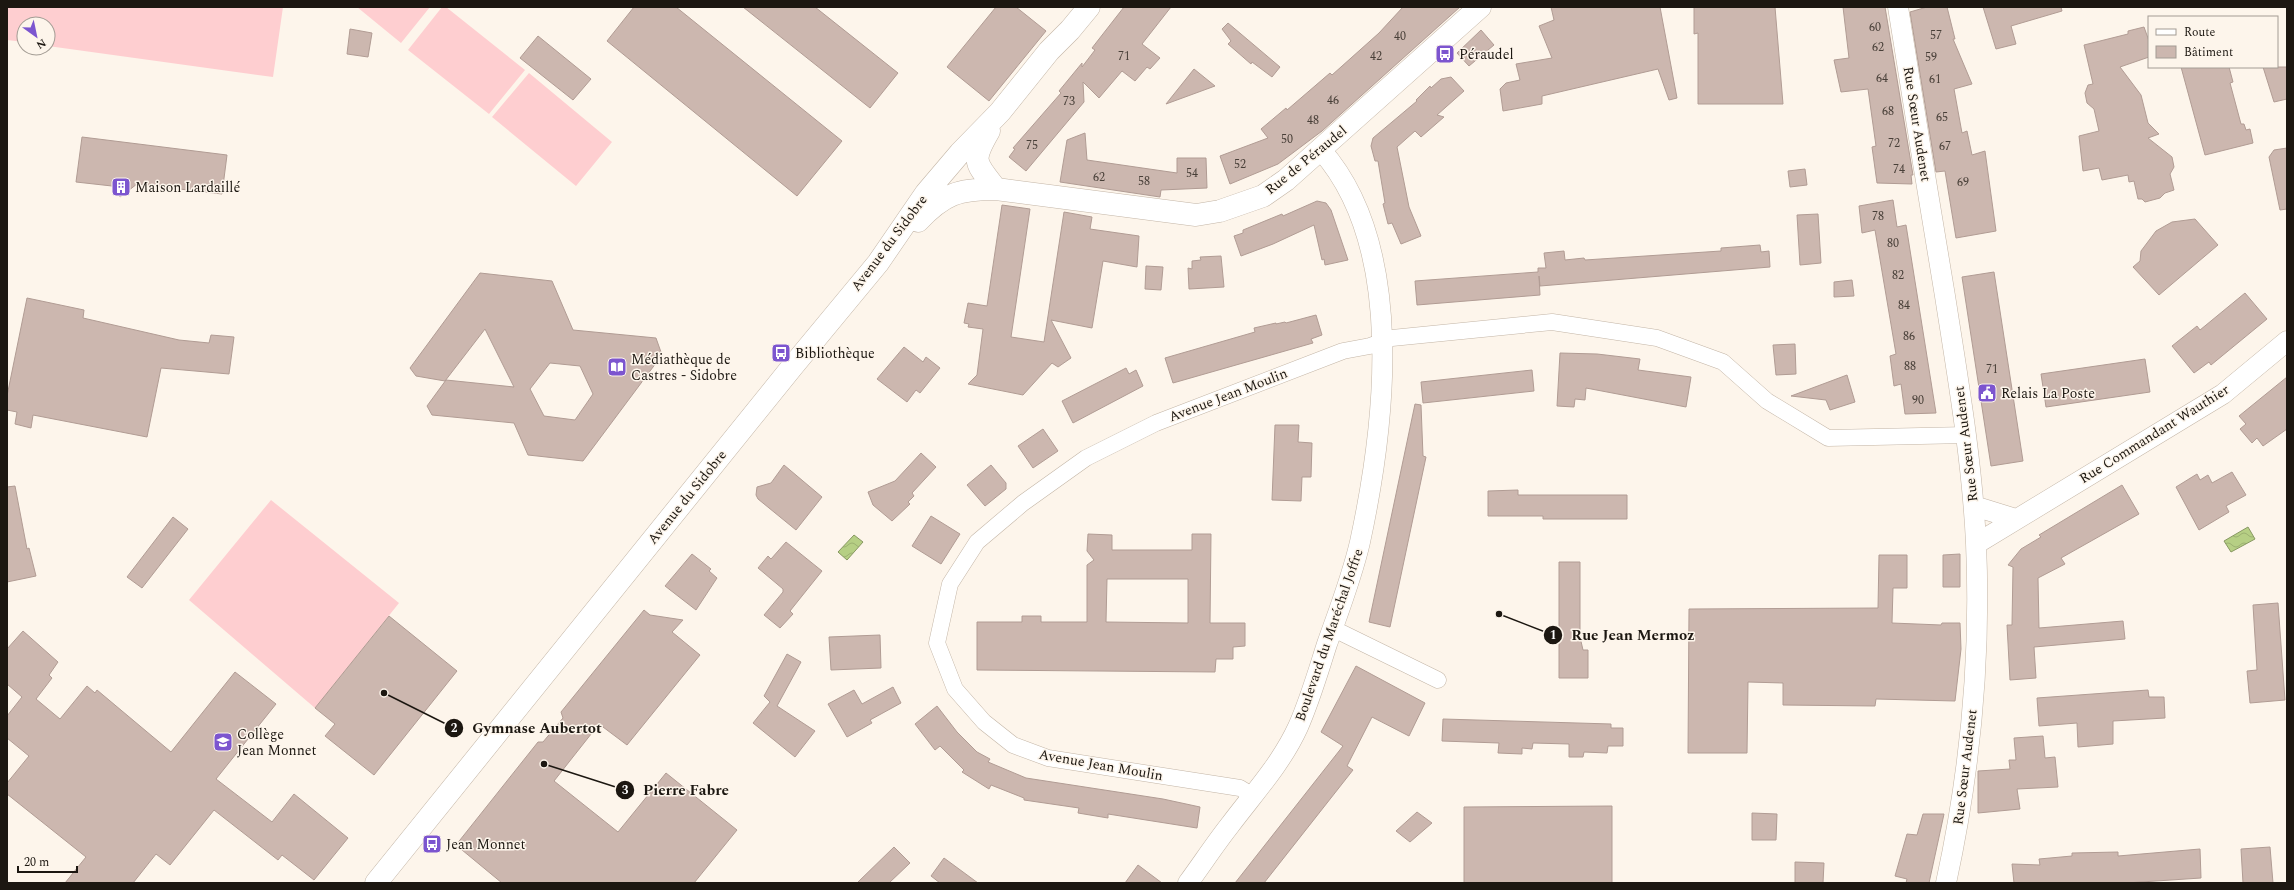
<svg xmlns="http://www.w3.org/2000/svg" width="2294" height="890" font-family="Spectral,serif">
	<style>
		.pitch { fill: #feced0 }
		.water { fill: url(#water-waves); stroke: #889862 }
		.building { fill: #ccb7af; stroke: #b19c94; fill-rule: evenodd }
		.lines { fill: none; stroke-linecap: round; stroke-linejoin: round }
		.minor-casing { stroke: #c3b5a6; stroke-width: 17 }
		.tertiary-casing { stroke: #c3b5a6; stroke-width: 21 }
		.secondary-casing { stroke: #c3b5a6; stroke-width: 23 }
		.minor { stroke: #fff; stroke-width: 16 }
		.tertiary { stroke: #fff; stroke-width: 20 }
		.secondary { stroke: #fff; stroke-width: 22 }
		.labels { text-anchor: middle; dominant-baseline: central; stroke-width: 3; stroke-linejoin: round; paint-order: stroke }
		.number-label { font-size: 12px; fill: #483f38 }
		.poi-label { font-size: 14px; fill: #1c1711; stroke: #fdf5eb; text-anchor: start }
		.street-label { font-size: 14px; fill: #1c1711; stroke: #fdf5eb }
		.leader { fill: none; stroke: #1c1711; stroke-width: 1.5 }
		.callout-dot { fill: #1c1711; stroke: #fdf5eb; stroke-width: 1.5 }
		.mark-label { font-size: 12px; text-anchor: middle; font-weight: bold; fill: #fff }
		.callout-label { font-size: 15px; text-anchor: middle; font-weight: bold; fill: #1c1711; stroke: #fdf5eb; stroke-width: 3; stroke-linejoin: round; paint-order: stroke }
	</style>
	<defs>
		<pattern id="water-waves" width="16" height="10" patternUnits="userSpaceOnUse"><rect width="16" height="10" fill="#b6cf84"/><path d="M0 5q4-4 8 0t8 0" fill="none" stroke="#9cb171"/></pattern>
	</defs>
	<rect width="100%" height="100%" fill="#fdf5eb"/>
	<path class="pitch" d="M7 7H283L273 77 48 46V24H24V42L7 40Z
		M357 7H430L401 43Z
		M442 7H446L525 70 489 114 408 50Z
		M529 73 612 142 576 186 492 117Z
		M271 500 399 603 315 708 189 600Z"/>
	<path class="water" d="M2248 527 2255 539 2231 552 2224 541Z
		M854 535 863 542 847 560 838 552Z"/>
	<path class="building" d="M634 7H676L842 141 797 196 607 41Z
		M743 7H815L898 73 870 108Z
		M996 7H1016L1046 31 989 101 947 67Z
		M1124 7H1171L1142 44 1160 58 1150 69 1147 67 1135 81 1122 71 1099 98 1083 82 1084 102 1026 171 1009 157 1015 149 1013 148 1061 93 1059 91 1082 63V67L1095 50 1092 48Z
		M1403 7H1460L1322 131 1278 164 1230 184 1220 156 1268 138 1261 129 1286 108 1287 110 1330 73 1332 75 1379 33Z
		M1551 7H1660L1677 98 1669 100 1658 69 1542 96V104L1503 111 1500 89 1506 83 1520 80 1516 64 1552 58 1539 26 1554 20Z
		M1694 7H1775L1783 104H1698V33L1694 34Z
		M1843 7H1885L1913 175H1911L1912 184 1877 183 1872 147 1876 146 1868 89 1841 92 1834 60 1849 58Z
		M1927 7H1947L1955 39H1953L1972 84 1954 89 1962 133 1967 131 1972 155 1985 151 1996 231 1956 238 1945 171 1936 172 1910 12Z
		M1983 7H2061L2062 11 2011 26 2016 44 1996 49Z
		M1228 23 1280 67 1272 77 1252 62 1251 64 1228 44 1231 41 1222 29Z
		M2144 27 2149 41V57L2120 67 2141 95 2148 123 2159 134 2148 138 2172 157 2174 167 2170 174 2174 190 2165 193 2160 198 2145 202 2142 199H2138L2134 181 2129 182 2128 175 2102 180 2099 168 2083 171 2079 136 2099 131 2094 109 2087 103 2085 93 2088 85 2093 84 2084 45 2128 34V31Z
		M350 29 372 33 368 57 347 54Z
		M1481 30 1494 45 1469 66 1457 53Z
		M538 36 591 79 573 100 520 58Z
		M2181 67H2229L2233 82 2230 83 2241 124H2244L2246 130 2250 129 2253 143 2205 155Z
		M2263 67H2287V99L2274 102Z
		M1194 69 1215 86 1166 104Z
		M1451 77 1464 91 1437 115 1444 117 1421 137 1415 131 1397 147 1409 207 1421 236 1401 244 1392 223 1388 224 1383 204 1385 203 1378 161H1375L1371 146 1373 138 1417 101 1416 100 1430 86 1431 88 1441 79Z
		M1085 133 1087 160 1177 173V158H1206L1207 188 1161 190 1160 197 1060 182 1067 140Z
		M82 137 227 155 222 194 137 184 120 197 112 186 76 182Z
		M2287 148V209L2280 210 2269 157 2274 150Z
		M1805 169 1807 185 1790 187 1788 171Z
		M1893 200 1897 227 1906 225 1936 413 1905 414 1901 384 1894 386 1890 356 1896 354 1875 230 1862 233 1859 206Z
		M1317 201 1326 203 1331 210 1348 260 1325 265 1324 259 1322 260 1314 225 1273 244 1241 256 1234 236 1243 233V230L1282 214 1283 216Z
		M1002 205 1030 209 1011 337 1044 342 1064 212 1092 217 1090 229 1139 236 1137 267 1103 261 1092 328 1051 320 1071 358 1058 367 1052 363 1023 395 968 384 977 375 983 329 968 327 969 324 964 323 968 303 987 306Z
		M1818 214 1821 263 1800 265 1797 215Z
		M2195 219 2218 245 2159 295 2133 267 2140 261 2141 251 2156 231 2172 222Z
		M1760 245 1761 252 1769 251 1770 267 1540 286 1539 276 1540 295 1417 305 1415 281 1538 272V268H1546L1544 253 1564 251 1565 260 1584 258 1585 260 1721 251V248Z
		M1221 256 1224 287 1189 289 1188 268 1192 269V261L1201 260 1200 257Z
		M1146 266 1163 267 1161 290 1145 289Z
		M1994 272 2023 461 1991 466 1962 277Z
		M480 273 552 281 573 330 656 338 662 355 583 461 528 455 514 423 432 415 427 406 446 380 514 387 485 329 445 381 416 376 410 368ZM550 363 580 366 593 394 575 420 544 416 530 389Z
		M1852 280 1854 296 1834 297V282Z
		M2245 293 2267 319 2211 365 2209 362 2194 373 2172 346 2197 326 2200 330Z
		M27 298 84 310 83 318 179 340 209 343 211 335 234 337 229 374 161 368 147 437 33 415 31 428 15 424 17 412 7 410V396Z
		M1316 315 1322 335 1311 339 1313 343 1173 383 1165 358 1255 332 1254 328 1276 323V324L1285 322 1286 323Z
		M1795 344 1796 374 1776 375 1773 345Z
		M904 347 923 362 926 357 940 368 920 393 916 390 907 402 877 379Z
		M1560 353 1597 354 1640 359 1638 370 1691 377 1686 407 1586 388 1585 400 1575 399 1574 407 1557 406Z
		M2145 359 2150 392 2046 407 2041 374Z
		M1126 368 1129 374 1136 370 1143 386 1073 423 1062 401Z
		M1532 370 1534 391 1423 403 1421 382Z
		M1847 375 1855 402 1830 410 1826 400 1791 396Z
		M2287 377V429L2263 446 2257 438 2252 443 2240 429 2246 424 2239 416Z
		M1415 404 1421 405 1423 456 1426 457 1390 627 1369 622Z
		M1275 425H1299L1298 442 1312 443 1311 477H1302L1301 501 1272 500Z
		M1043 429 1058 451 1033 468 1018 446Z
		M921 453 936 467 912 493 914 496 908 502 910 504 892 521 873 505 868 492 895 481Z
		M784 465 822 497 796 530 758 499 756 495 757 487 771 483Z
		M991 465 1006 483V489L985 506 967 485Z
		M2232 472 2246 495 2226 506 2229 512 2199 530 2176 487 2197 474 2200 480 2208 475 2212 483Z
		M2122 485 2139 514 2061 558 2065 564 2038 578 2039 628 2123 621 2125 639 2034 647 2036 678 2010 680 2007 625H2012L2013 567 2008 565 2021 549 2041 537 2039 535Z
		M15 486 27 549 29 548 36 576 7 582V487Z
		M1518 490V495H1627V519H1543V516H1488V491Z
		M931 516 960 534 941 564 912 546Z
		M173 517 188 529 142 588 127 577Z
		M1088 534 1112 535V550H1192V534H1211L1210 623H1245V646L1233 647V659H1216L1215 672 977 670V622H1022V616H1041V622H1087V565L1094 560 1087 551ZM1107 579H1188V623L1106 622Z
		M786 542 822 571 790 611 793 614 780 628 764 615 783 592V589L758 568 768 556 771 559Z
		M692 554 711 569 709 571 717 578 696 610 665 586Z
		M1960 554V587H1943V555Z
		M1879 555H1907V588H1893L1892 623 1941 625 1942 623H1960L1961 649 1955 701 1876 699 1875 706 1783 705V683L1748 682 1747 753H1688L1689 609 1878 608Z
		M1559 562H1580V637L1583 650H1588V678H1559Z
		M2278 603 2285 700 2250 703 2247 671 2257 670 2253 605Z
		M644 610 650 615 683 620 672 632 700 655 627 745 599 724 554 781 618 832 666 773 737 830 694 883H502L456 845 538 742H543L563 718 561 712Z
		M389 616 457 671 374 775 325 736 335 724 315 708Z
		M23 631 58 662 49 675 52 678 36 699 60 719 87 686 95 693 97 690 171 752 235 672 276 704 216 779 272 822 294 794 348 838 314 880 282 855 278 860 214 810 170 865 156 854 133 883H65L86 857 7 794V783L29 756 7 738V716L22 697 7 684V649Z
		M880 635 881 668 831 670 829 637Z
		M787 654 801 662 777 706 815 731 795 757 753 723 770 702 764 696Z
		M1356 666 1425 703 1409 736 1372 717 1347 766 1353 770 1264 883H1235L1343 746 1321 732Z
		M893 687 901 703 870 720 872 723 847 737 828 704 854 690 862 704Z
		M2148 690 2149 697H2164L2165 718 2113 721V744L2078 747 2077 723 2039 726 2037 698Z
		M937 706 957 732 977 752 990 759 988 762 1026 778 1163 799 1200 807 1197 828 1108 814V818L1078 813 1079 808 1024 800V798L991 785 989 789 962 772 964 770 940 746 935 750 915 724Z
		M1443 719 1611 724V728H1623V746H1608L1607 753 1584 752 1583 757H1569V744L1533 743 1532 749 1522 748V754L1498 753 1499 743 1442 741Z
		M2043 736 2045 758 2055 757 2058 787 2017 789 2020 809 1978 813V771L2010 769 2009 760H2016L2014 738Z
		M1612 806V883H1464V807Z
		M1417 812 1432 823 1410 842 1396 831Z
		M1752 813 1777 814 1776 840H1752Z
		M1923 814H1944L1929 883H1906L1907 879 1895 876 1907 834 1917 835Z
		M894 847 910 863 889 883H857Z
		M2270 847 2273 883H2243L2241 849Z
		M2200 849 2201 878 2126 883H2014L2012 864 2040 865 2039 859 2072 856V853L2118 852V856Z
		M944 858 978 883H940L931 876Z
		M1795 862 1824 863 1823 883H1795Z
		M1138 865 1162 883H1125Z"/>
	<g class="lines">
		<defs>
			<path id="minor" d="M1332 630 1342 633 1438 680
				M1253 796 1240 788 1048 758 1013 745 984 722 955 689 937 643 950 584 977 542 1023 503 1086 458 1156 423 1343 351 1370 346 1392 338 1552 322 1657 338 1723 362 1767 401 1828 438 1967 435"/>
			<path id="tertiary" d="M1898 7C1913 103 1929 200 1945 296 1958 379 1972 460 1976 543 1981 656 1970 773 1946 883
				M1974 506 2016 519
				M1976 544 2223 394 2287 341
				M1188 883C1202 864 1215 844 1230 825 1254 793 1281 764 1298 727 1310 700 1318 672 1327 644 1339 610 1352 577 1360 542 1385 426 1407 247 1321 150"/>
			<path id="secondary" d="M989 131C971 162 975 162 996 189
				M918 221C944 194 958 189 996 189L1196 215 1220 211 1263 196 1286 180 1480 7
				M376 883 792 367 878 263 926 193 960 153 1000 112 1049 51 1070 30 1089 7"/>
		</defs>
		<use href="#minor" class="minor-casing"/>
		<use href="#tertiary" class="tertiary-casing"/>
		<use href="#secondary" class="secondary-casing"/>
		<use href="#minor" class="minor"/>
		<use href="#tertiary" class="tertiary"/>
		<use href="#secondary" class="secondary"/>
	</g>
	<defs>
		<symbol id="bus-square" viewBox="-11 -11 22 22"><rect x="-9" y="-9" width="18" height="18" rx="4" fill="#7c55cf" stroke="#fdf5eb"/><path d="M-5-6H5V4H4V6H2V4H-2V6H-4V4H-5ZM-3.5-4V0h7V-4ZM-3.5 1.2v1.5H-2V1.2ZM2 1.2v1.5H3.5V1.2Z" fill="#fff"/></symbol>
		<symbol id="building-square" viewBox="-11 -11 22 22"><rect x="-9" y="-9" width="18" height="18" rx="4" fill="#7c55cf" stroke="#fdf5eb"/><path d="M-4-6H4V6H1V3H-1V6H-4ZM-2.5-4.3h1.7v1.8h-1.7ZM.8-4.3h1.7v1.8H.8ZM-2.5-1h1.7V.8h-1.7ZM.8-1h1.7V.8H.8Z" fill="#fff"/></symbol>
		<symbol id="library-square" viewBox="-11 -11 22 22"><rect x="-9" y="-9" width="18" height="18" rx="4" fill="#7c55cf" stroke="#fdf5eb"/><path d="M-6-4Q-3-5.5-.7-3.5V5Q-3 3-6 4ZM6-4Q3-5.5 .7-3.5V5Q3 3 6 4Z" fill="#fff"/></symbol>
		<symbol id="civic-square" viewBox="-11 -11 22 22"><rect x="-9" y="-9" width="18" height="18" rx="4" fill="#7c55cf" stroke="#fdf5eb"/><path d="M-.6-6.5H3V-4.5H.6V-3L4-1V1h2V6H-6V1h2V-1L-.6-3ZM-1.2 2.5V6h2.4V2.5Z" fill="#fff"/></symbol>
		<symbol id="school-square" viewBox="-11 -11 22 22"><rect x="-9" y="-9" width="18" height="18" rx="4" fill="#7c55cf" stroke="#fdf5eb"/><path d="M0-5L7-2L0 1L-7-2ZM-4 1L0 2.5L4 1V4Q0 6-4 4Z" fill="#fff"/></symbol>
	</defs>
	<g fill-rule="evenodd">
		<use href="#bus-square" x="1434" y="43" width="22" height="22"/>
		<use href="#building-square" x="110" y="176" width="22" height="22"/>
		<use href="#bus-square" x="770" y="342" width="22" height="22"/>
		<use href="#library-square" x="606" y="356" width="22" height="22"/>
		<use href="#civic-square" x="1976" y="382" width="22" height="22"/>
		<use href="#school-square" x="212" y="731" width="22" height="22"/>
		<use href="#bus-square" x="421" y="833" width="22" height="22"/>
	</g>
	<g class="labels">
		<g class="number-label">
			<text x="1875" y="27">60</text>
			<text x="1936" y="35">57</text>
			<text x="1400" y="36">40</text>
			<text x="1878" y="47">62</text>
			<text x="1124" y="56">71</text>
			<text x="1376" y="56">42</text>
			<text x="1931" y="57">59</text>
			<text x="1882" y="78">64</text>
			<text x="1935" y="79">61</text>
			<text x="1333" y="100">46</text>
			<text x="1069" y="101">73</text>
			<text x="1888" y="111">68</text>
			<text x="1942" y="117">65</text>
			<text x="1313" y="120">48</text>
			<text x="1287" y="139">50</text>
			<text x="1894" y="143">72</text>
			<text x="1032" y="145">75</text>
			<text x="1945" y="146">67</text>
			<text x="1240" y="164">52</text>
			<text x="1899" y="169">74</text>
			<text x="1192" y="173">54</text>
			<text x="1099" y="177">62</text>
			<text x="1144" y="181">58</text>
			<text x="1963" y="182">69</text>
			<text x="1878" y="216">78</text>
			<text x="1893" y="243">80</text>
			<text x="1898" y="275">82</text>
			<text x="1904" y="305">84</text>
			<text x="1909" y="336">86</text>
			<text x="1910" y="366">88</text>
			<text x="1992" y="369">71</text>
			<text x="1918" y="400">90</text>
		</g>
		<g class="poi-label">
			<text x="1459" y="54">Péraudel</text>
			<text x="135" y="187">Maison Lardaillé</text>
			<text x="795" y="353">Bibliothèque</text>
			<text x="631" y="359">Médiathèque de<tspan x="631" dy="16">Castres - Sidobre</tspan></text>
			<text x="2001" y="393">Relais La Poste</text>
			<text x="237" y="734">Collège<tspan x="237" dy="16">Jean Monnet</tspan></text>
			<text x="446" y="844">Jean Monnet</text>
		</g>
		<g class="street-label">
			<text transform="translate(1917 124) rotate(81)">Rue Sœur Audenet</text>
			<text transform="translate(1306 160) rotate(-39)">Rue de Péraudel</text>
			<text transform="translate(889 243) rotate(-53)">Avenue du Sidobre</text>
			<text transform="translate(1228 395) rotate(-21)">Avenue Jean Moulin</text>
			<text transform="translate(2154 434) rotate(-32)">Rue Commandant Wauthier</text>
			<text transform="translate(1966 444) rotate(-97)">Rue Sœur Audenet</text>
			<text transform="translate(687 497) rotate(-51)">Avenue du Sidobre</text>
			<text transform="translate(1329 635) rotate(-71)">Boulevard du Maréchal Joffre</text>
			<text transform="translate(1101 765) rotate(10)">Avenue Jean Moulin</text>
			<text transform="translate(1965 767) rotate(-83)">Rue Sœur Audenet</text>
		</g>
	</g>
	<path class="leader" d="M1499 614L1553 635M384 693L454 728M544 764L625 790"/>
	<g class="callout-dot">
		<circle cx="1499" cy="614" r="4"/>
		<circle cx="384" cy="693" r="4"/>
		<circle cx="544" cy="764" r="4"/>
		<circle cx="1553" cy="635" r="10"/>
		<circle cx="454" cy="728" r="10"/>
		<circle cx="625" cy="790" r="10"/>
	</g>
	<g class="mark-label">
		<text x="1553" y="639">1</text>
		<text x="454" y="732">2</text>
		<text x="625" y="794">3</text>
	</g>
	<g class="callout-label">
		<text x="1633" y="640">Rue Jean Mermoz</text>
		<text x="537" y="733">Gymnase Aubertot</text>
		<text x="686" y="795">Pierre Fabre</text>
	</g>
	<rect width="2294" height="890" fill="none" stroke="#1c1711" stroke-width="16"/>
	<rect x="2148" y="16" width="130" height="52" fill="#fdf5eb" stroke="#a39c94"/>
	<rect x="2156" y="29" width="20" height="6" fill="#ffffff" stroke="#a39c94"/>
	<text x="2184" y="36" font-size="12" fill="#1c1711">Route</text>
	<rect x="2156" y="46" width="20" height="12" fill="#ccb7af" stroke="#a39c94"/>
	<text x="2184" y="56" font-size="12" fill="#1c1711">Bâtiment</text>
	<g transform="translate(36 36) rotate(147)"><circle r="19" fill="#fdf5eb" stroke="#a39c94"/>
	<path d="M0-3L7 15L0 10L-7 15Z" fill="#7c55cf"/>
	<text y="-6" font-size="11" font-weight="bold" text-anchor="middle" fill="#1c1711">N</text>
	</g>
	<path d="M18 866v6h59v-6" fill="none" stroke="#1c1711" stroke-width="2"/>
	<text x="24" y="866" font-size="12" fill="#1c1711" stroke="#fdf5eb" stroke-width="3" paint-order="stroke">20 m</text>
</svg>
